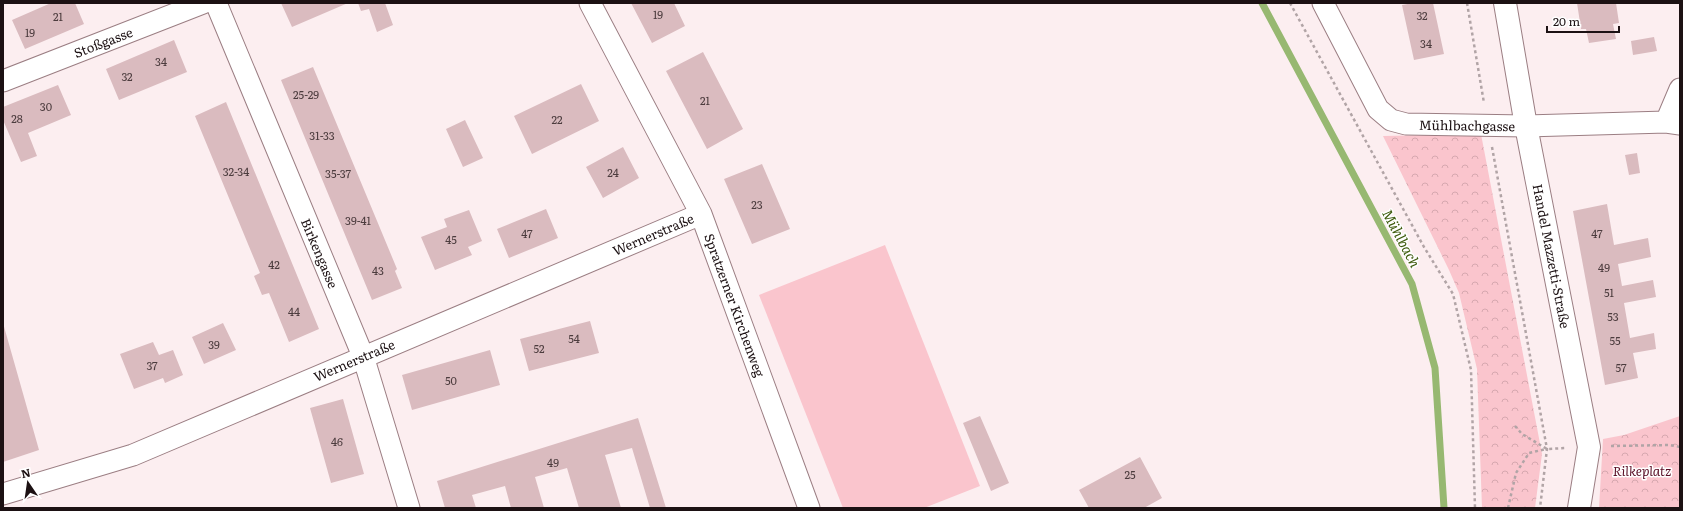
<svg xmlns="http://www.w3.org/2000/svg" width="1683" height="511" font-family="Literata,serif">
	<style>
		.grass { fill: #fac5cd }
		.forest { fill: url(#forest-crowns) }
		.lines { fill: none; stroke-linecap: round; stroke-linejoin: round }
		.stream { stroke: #97b871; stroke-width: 7 }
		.building { fill: #dabbbf }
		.street-casing { stroke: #9b7e83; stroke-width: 23 }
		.secondary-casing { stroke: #9b7e83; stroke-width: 24 }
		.path { stroke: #b1a4a6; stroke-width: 2.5; stroke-dasharray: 3 3; stroke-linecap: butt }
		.street { stroke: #fff; stroke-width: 21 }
		.secondary { stroke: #fff; stroke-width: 22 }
		.labels { text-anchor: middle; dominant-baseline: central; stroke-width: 3; stroke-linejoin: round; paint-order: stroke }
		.number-label { font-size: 11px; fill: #4c3c3e }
		.street-label { font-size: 13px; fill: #1c1113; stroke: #fff }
		.park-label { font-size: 13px; font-style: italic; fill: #5a0f26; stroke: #fff }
		.water-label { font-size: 14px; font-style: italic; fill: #3d5a0c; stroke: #fff }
	</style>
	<defs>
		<pattern id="forest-crowns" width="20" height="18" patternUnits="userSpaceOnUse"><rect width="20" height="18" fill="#fac5cd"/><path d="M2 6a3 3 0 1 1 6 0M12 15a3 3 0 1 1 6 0" fill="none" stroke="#d6a8af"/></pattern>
	</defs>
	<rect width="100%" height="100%" fill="#fceef0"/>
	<path class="grass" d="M885 245 980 486 924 508H843L759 295Z"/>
	<path class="forest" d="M1481 134 1542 454 1535 508H1482L1477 369 1459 293 1449 270 1383 136Z
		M1680 416V508H1599L1603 439 1624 435Z"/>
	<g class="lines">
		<path class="stream" d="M1262 3 1412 284 1435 368 1444 508"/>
	</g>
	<path class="building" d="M51 3H75L84 24 25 49 12 20Z
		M281 3H348L292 27Z
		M358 3H385L393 25 377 32 369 9 361 11Z
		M631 3H674L685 26 652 43Z
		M1413 3H1433L1444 54 1414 60 1402 5Z
		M1577 3H1616L1619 23 1613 24 1616 39 1589 43 1586 29H1581Z
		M1654 37 1657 51 1633 55 1631 41Z
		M174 40 187 72 119 100 106 69Z
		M703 52 743 129 707 149 666 71Z
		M313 67 397 269 395 271 402 288 372 300 281 80Z
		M581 84 599 121 532 154 514 116Z
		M58 85 71 115 28 133 37 156 21 162 3 120V107Z
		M226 102 319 329 289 342 269 293 262 295 254 276 260 273 195 116Z
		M465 120 483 158 463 167 446 129Z
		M623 147 639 178 603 198 586 167Z
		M1637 153 1640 173 1629 175 1625 155Z
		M762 164 790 229 752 244 724 179Z
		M1607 204 1614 245 1648 238 1651 257 1618 264 1622 286 1653 280 1656 297 1624 303 1630 338 1654 333 1656 349 1633 353 1638 378 1605 385 1573 211Z
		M546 209 558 238 509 258 497 229Z
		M469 210 482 241 468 247 472 255 435 270 421 237 447 227 444 219Z
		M590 321 599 353 529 371 520 339Z
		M3 323 39 450 3 462Z
		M223 323 236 350 204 364 192 337Z
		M153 342 159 355 173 350 183 375 165 383 163 378 134 389 120 354Z
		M490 350 500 385 412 410 402 375Z
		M343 399 364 474 331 483 310 408Z
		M980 416 1009 483 991 491 963 423Z
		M638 418 666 508H650L632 448 605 455 621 508H579L567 468 535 477 544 508H511L505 486 472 495 476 508H445L437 481Z
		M1140 457 1162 498 1144 508H1089L1079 490Z"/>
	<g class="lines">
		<defs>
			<path id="street" d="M216 3 363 356 409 508
				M590 3 701 214 809 508
				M1323 3 1378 109 1391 120 1406 124 1526 126 1666 122 1680 124
				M3 81 203 3
				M1666 122 1680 89
				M3 494 133 455 701 214"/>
			<path id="secondary" d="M1505 3 1526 126 1589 447 1579 508"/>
		</defs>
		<use href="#street" class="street-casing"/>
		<use href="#secondary" class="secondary-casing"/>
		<path class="path" d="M1290 3 1424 247 1453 294 1471 370 1475 508
			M1467 3 1484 103
			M1492 147 1547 449 1540 508
			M1515 426 1522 434 1547 449 1566 448
			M1611 446 1670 445 1680 447
			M1508 508 1516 473 1529 453 1546 449"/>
		<use href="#street" class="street"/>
		<use href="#secondary" class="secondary"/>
	</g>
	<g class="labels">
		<g class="number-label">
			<text x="658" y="14">19</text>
			<text x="1422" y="15">32</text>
			<text x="58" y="16">21</text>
			<text x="30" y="32">19</text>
			<text x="1426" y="43">34</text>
			<text x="161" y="61">34</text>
			<text x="127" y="76">32</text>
			<text x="306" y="94">25-29</text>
			<text x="705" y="100">21</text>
			<text x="46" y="106">30</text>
			<text x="17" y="118">28</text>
			<text x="557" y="119">22</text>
			<text x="322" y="135">31-33</text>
			<text x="236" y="171">32-34</text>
			<text x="613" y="172">24</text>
			<text x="338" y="173">35-37</text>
			<text x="757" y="204">23</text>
			<text x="358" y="220">39-41</text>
			<text x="527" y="233">47</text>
			<text x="1597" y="233">47</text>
			<text x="451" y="239">45</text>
			<text x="274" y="264">42</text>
			<text x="1604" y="267">49</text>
			<text x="378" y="270">43</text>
			<text x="1609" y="292">51</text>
			<text x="294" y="311">44</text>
			<text x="1613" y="316">53</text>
			<text x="574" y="338">54</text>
			<text x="1615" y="340">55</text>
			<text x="214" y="344">39</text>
			<text x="539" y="348">52</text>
			<text x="152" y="365">37</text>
			<text x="1621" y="367">57</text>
			<text x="451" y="380">50</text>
			<text x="337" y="441">46</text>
			<text x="553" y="462">49</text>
			<text x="1130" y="474">25</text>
		</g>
		<g class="street-label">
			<text transform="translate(103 42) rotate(-21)">Stoßgasse</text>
			<text transform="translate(1467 125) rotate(1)">Mühlbachgasse</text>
			<text transform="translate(653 234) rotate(-23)">Wernerstraße</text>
			<text transform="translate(320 253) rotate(67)">Birkengasse</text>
			<text transform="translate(1552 256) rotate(79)">Handel Mazzetti-Straße</text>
			<text transform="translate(735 305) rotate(70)">Spratzerner Kirchenweg</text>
			<text transform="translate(354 360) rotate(-23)">Wernerstraße</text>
		</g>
		<g class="park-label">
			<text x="1642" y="470">Rilkeplatz</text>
		</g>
		<g class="water-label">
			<text transform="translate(1402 238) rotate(62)">Mühlbach</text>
		</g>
	</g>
	<rect width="1683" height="511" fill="none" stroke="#1c1113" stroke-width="8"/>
	<g transform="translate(28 483) rotate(347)" stroke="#ffffff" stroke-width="3" paint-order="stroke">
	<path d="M0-3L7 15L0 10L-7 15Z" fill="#1c1113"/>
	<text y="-6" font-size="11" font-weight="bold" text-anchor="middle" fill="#1c1113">N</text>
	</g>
	<path d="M1547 26v6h72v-6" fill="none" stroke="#1c1113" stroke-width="2"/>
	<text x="1553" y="26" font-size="12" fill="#1c1113" stroke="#ffffff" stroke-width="3" paint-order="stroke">20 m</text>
</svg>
